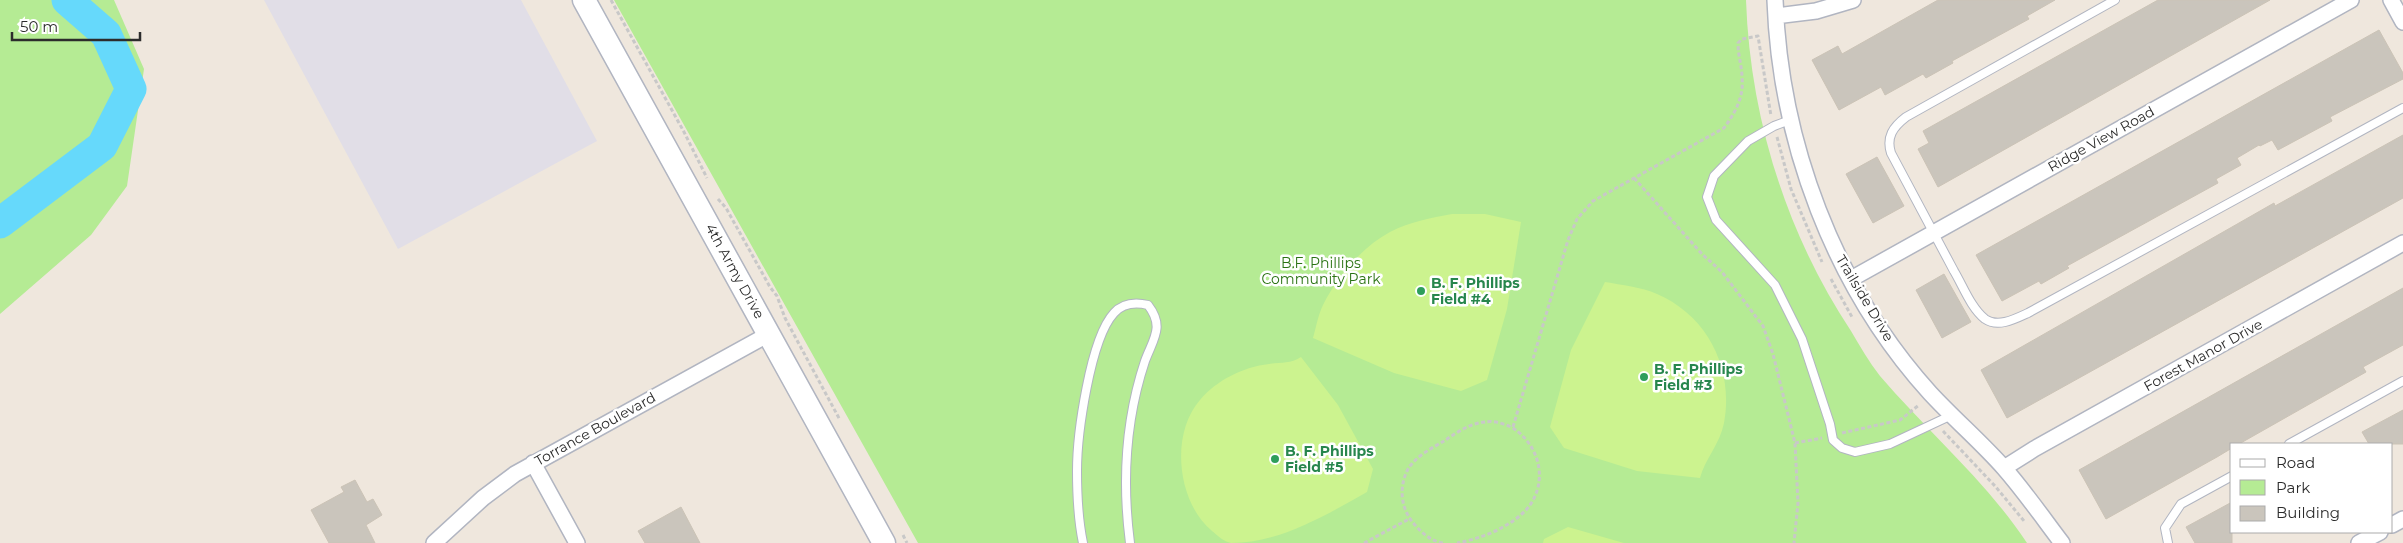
<svg xmlns="http://www.w3.org/2000/svg" width="2403" height="543" font-family="Montserrat,sans-serif">
	<style>
		.industrial { fill: #e1dee7 }
		.green { fill: #b5eb94 }
		.pitch { fill: #ccf38f }
		.lines { fill: none; stroke-linecap: round; stroke-linejoin: round }
		.river { stroke: #66d9fb; stroke-width: 31 }
		.building { fill: #cac5bc; stroke: #cbc3b6 }
		.lane-casing { stroke: #b1b5c1; stroke-width: 10 }
		.street-casing { stroke: #b1b5c1; stroke-width: 18 }
		.secondary-casing { stroke: #b1b5c1; stroke-width: 25 }
		.path { stroke: #c8c8c8; stroke-width: 3; stroke-dasharray: 4 2.5; stroke-linecap: butt }
		.lane { stroke: #fff; stroke-width: 8 }
		.street { stroke: #fff; stroke-width: 15 }
		.secondary { stroke: #fff; stroke-width: 22 }
		.leisure-dot { fill: #2e9e5b; stroke: #fff; stroke-width: 2 }
		.labels { text-anchor: middle; dominant-baseline: central; stroke-width: 5; stroke-linejoin: round; paint-order: stroke }
		.street-label { font-size: 14px; fill: #2c2c2c; stroke: #fff }
		.park-label { font-size: 14px; fill: #2a7313; stroke: #fff }
		.leisure-label { font-size: 14px; font-weight: bold; fill: #27864d; stroke: #fff; text-anchor: start }
	</style>
	<rect width="100%" height="100%" fill="#efe7dd"/>
	<path class="industrial" d="M264 0H521L597 141 398 249Z"/>
	<path class="green" d="M0 0H114L144 69 127 186 91 235 0 314Z
		M614 0H1746C1750 117 1786 233 1851 331 1860 346 1869 362 1880 376 1928 432 1986 481 2027 543H918Z"/>
	<path class="pitch" d="M1452 214H1485L1521 222 1507 309 1487 380 1461 391 1394 373 1313 338C1316 328 1318 315 1323 305 1337 277 1362 247 1390 232 1409 222 1431 218 1452 214Z
		M1605 282C1622 285 1641 287 1657 294 1708 316 1734 369 1724 423 1720 444 1705 459 1700 478L1637 471 1564 448 1550 427 1571 350Z
		M1301 357 1338 405 1373 469 1367 492C1326 515 1280 543 1231 543 1224 542 1217 535 1212 531 1177 502 1170 434 1200 400 1217 380 1243 367 1269 364 1282 362 1290 364 1301 357Z
		M1568 527 1624 543H1543L1544 539Z"/>
	<g class="lines">
		<path class="river" d="M0 223 102 146 131 89 106 34 67 0"/>
	</g>
	<path class="building" d="M1938 0H2055L2027 16 2029 19 1952 61 1953 63 1926 78 1923 74 1885 95 1881 87 1839 110 1812 60 1838 46 1842 54Z
		M2158 0H2270L1938 187 1918 149 1929 143 1923 131Z
		M2379 30 2403 73V79L2330 117 2332 121 2278 150 2272 140 2260 146 2259 145 2237 158 2241 165 2216 179 2218 183 2067 266 2069 268 2041 284 2039 281 2002 301 1976 255Z
		M2403 135V198L2007 418 1981 370 2246 219 2274 203 2275 206Z
		M1877 157 1904 206 1873 223 1846 174Z
		M1944 274 1971 322 1942 338 1916 290Z
		M2403 288V345L2363 367 2366 372 2329 393 2239 444H2232V448L2217 457 2106 519 2079 470Z
		M2403 410V444H2369L2362 432Z
		M355 480 367 502 373 499 382 515 366 525 375 543H329L311 510 344 492 341 487Z
		M2232 502V543H2195L2186 527Z
		M681 507 700 543H645L638 531Z"/>
	<g class="lines">
		<defs>
			<path id="lane" d="M2115 0 1906 117C1893 127 1886 137 1891 153 1912 193 1933 232 1954 271 1963 286 1971 308 1985 319 1998 328 2015 319 2028 313L2403 108
				M1790 120 1774 126 1748 141 1714 176 1707 197 1716 220 1775 285 1802 339 1830 424 1833 440 1842 448 1855 452 1890 444 1952 415
				M2289 444 2403 381
				M1083 543C1078 519 1077 495 1077 471 1077 435 1090 339 1114 313 1123 303 1135 302 1148 305 1165 327 1153 339 1145 361 1125 421 1122 481 1130 543
				M2168 543 2165 528 2181 504 2232 476"/>
			<path id="street" d="M1775 0C1780 142 1834 287 1930 393 1954 419 1981 442 2004 468 2025 492 2043 518 2062 543
				M2391 0 2403 22
				M1776 16 1816 11 1853 0
				M1851 279 2351 0
				M533 463 577 543
				M2004 468 2034 449 2403 243
				M2392 525 2403 519
				M434 543 483 498 515 474 769 334
				M2359 543 2380 532"/>
			<path id="secondary" d="M584 0 884 543"/>
		</defs>
		<use href="#lane" class="lane-casing"/>
		<use href="#street" class="street-casing"/>
		<use href="#secondary" class="secondary-casing"/>
		<path class="path" d="M611 0 684 132 707 178
			M1777 137 1791 189 1822 262
			M1634 178 1702 254 1722 272 1763 326 1773 354 1795 443 1798 503 1794 543
			M718 199 726 208 770 287 777 296 785 318 840 420
			M1831 279 1852 317
			M1513 427 1568 240 1577 219 1593 201 1724 128C1735 113 1744 97 1742 78 1742 66 1738 56 1738 43L1742 39 1758 36 1771 116
			M1943 431 1995 486 2024 521
			M1842 433 1900 420 1919 405
			M1795 443 1822 438
			M903 535 907 543
			M1364 543 1409 519
			M1443 543C1431 541 1423 534 1415 525 1401 510 1398 488 1408 469 1415 457 1432 448 1444 441 1456 433 1470 423 1485 422 1494 420 1510 425 1517 431 1542 450 1548 487 1525 511 1508 528 1480 539 1457 543"/>
		<use href="#lane" class="lane"/>
		<use href="#street" class="street"/>
		<use href="#secondary" class="secondary"/>
	</g>
	<g class="leisure-dot">
		<circle cx="1421" cy="291" r="5"/>
		<circle cx="1644" cy="377" r="5"/>
		<circle cx="1275" cy="459" r="5"/>
	</g>
	<g class="labels">
		<g class="street-label">
			<text transform="translate(2101 139) rotate(-29)">Ridge View Road</text>
			<text transform="translate(735 271) rotate(61)">4th Army Drive</text>
			<text transform="translate(1865 298) rotate(59)">Trailside Drive</text>
			<text transform="translate(2203 355) rotate(-29)">Forest Manor Drive</text>
			<text transform="translate(595 429) rotate(-29)">Torrance Boulevard</text>
		</g>
		<g class="park-label">
			<text x="1321" y="263">B.F. Phillips<tspan x="1321" dy="16">Community Park</tspan></text>
		</g>
		<g class="leisure-label">
			<text x="1431" y="283">B. F. Phillips<tspan x="1431" dy="16">Field #4</tspan></text>
			<text x="1654" y="369">B. F. Phillips<tspan x="1654" dy="16">Field #3</tspan></text>
			<text x="1285" y="451">B. F. Phillips<tspan x="1285" dy="16">Field #5</tspan></text>
		</g>
	</g>
	<rect x="2230" y="443" width="162" height="90" fill="#ffffff" stroke="#ababab"/>
	<rect x="2240" y="459" width="25" height="8" fill="#ffffff" stroke="#ababab"/>
	<text x="2276" y="468" font-size="15" fill="#2c2c2c">Road</text>
	<rect x="2240" y="480" width="25" height="15" fill="#b5eb94" stroke="#ababab"/>
	<text x="2276" y="493" font-size="15" fill="#2c2c2c">Park</text>
	<rect x="2240" y="506" width="25" height="15" fill="#cac5bc" stroke="#ababab"/>
	<text x="2276" y="518" font-size="15" fill="#2c2c2c">Building</text>
	<path d="M12 32v8h128v-8" fill="none" stroke="#2c2c2c" stroke-width="2.5"/>
	<text x="20" y="32" font-size="15" fill="#2c2c2c" stroke="#ffffff" stroke-width="4" paint-order="stroke">50 m</text>
</svg>
